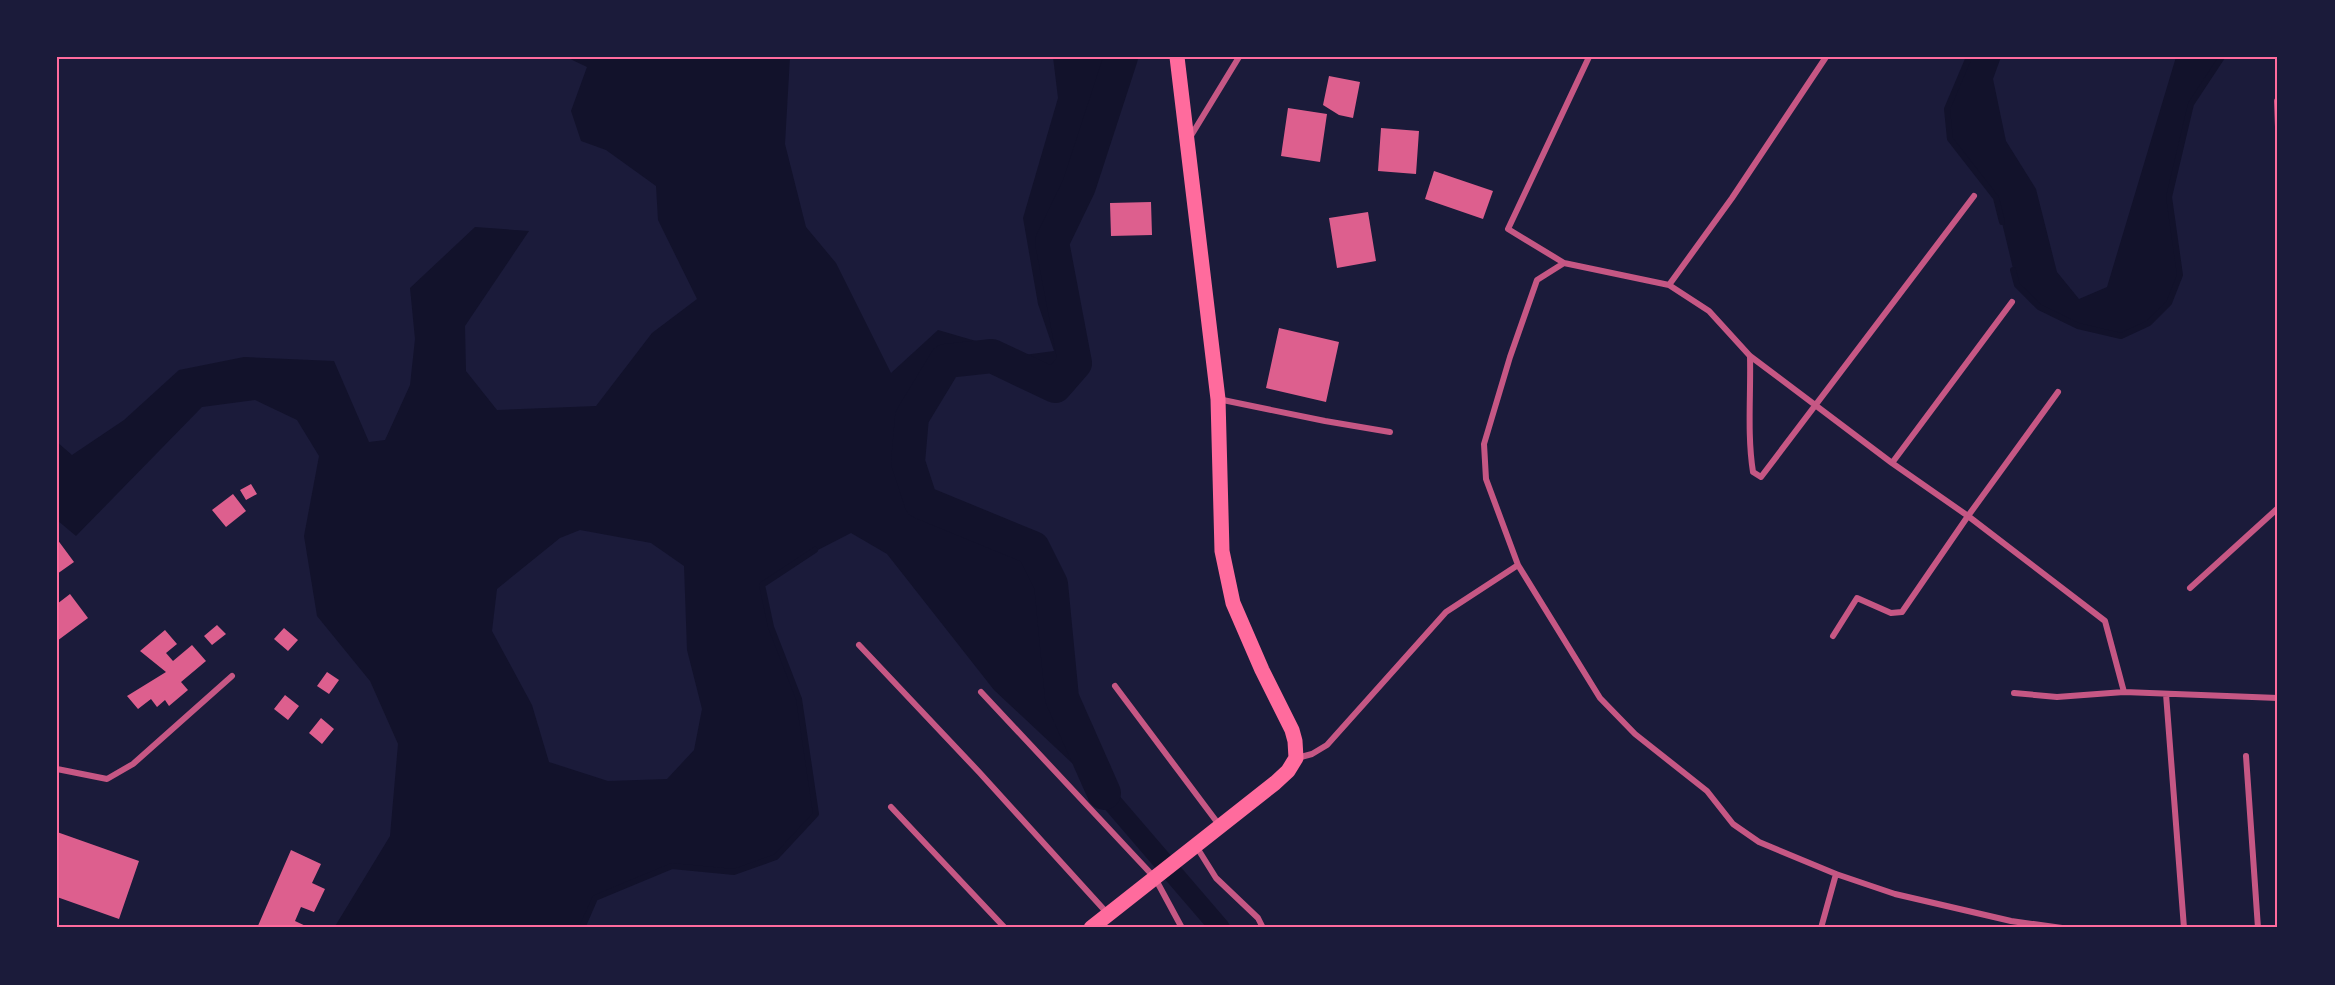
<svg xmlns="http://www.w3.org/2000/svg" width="2335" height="985" font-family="Helvetica,sans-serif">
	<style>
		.water { fill: #12122b; fill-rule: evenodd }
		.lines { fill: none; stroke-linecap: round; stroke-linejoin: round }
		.stream { stroke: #12122b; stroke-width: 6 }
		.canal { stroke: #12122b; stroke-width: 20 }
		.river { stroke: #12122b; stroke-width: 34 }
		.building { fill: #dd5f8e }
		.minor { stroke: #c65784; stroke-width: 6 }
		.primary { stroke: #ff6b9d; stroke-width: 15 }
		.neatline { fill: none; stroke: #ff6b9d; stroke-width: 2 }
	</style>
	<rect width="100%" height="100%" fill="#1b1b3a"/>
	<path class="water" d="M566 57H790L785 144 806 227 836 263 891 373 938 330 1024 355 1054 351 1038 304 1023 218 1058 98 1053 57H1121L1079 186 1052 242 1075 363 1055 386 993 356 946 361 912 417 908 462 921 502 1033 548 1051 584 1062 698 1104 793 994 690 887 554 851 533 814 552 762 585 771 627 799 699 816 814 776 857 734 872 672 866 595 898 582 928H334L390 836 398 744 370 681 317 616 304 536 319 456 297 420 255 400 202 407 76 536 57 520V442L72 455 124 420 179 370 244 357 334 361 369 442 385 440 410 385 415 339 410 288 475 227 529 231 465 326 466 371 497 410 596 406 652 333 697 299 658 220 656 186 606 150 581 141 571 111 587 67ZM580 530 651 543 684 566 687 650 702 709 694 750 667 779 608 781 549 762 532 705 492 631 497 589 560 538Z
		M1969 57H2001L1993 79 2006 141 2036 189 2057 272 2079 299 2107 287 2176 57H2222L2191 104 2169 197 2180 275 2169 303 2149 323 2121 336 2078 326 2039 307 2017 285 1996 198 1950 139 1947 109Z"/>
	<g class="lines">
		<path class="stream" d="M1969 57 1947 109 1950 139 1996 198 2002 222
			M2013 270 2017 285 2039 307 2078 326 2121 336 2149 323 2169 303 2180 275 2169 197 2191 104 2222 57
			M582 928 595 898 672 866 734 872 776 857 816 814 799 699 771 627 762 585 815 550"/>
		<path class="canal" d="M1104 793 1220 928"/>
		<path class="river" d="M1104 793 1062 698 1051 584 1033 548 921 502 908 462 912 417 946 361 992 356 1055 386 1075 363 1052 242 1079 186 1121 57"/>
	</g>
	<path class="building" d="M1329 76 1360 82 1353 118 1339 115 1323 105Z
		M1288 108 1327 114 1320 162 1281 156Z
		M1381 128 1419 131 1416 174 1378 171Z
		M1434 171 1493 191 1483 219 1425 199Z
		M1151 202 1152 235 1111 236 1110 203Z
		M1368 212 1376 261 1337 268 1329 218Z
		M1279 328 1339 342 1326 402 1266 388Z
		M251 484 257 494 246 500 240 490Z
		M233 494 246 511 226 527 212 510Z
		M57 539 74 562 57 574Z
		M70 594 88 618 57 641V604Z
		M217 625 226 634 212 645 204 636Z
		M284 628 298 640 288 651 274 639Z
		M165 630 177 644 166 653 173 661 192 645 206 661 181 682 188 690 169 706 165 700 157 707 151 699 138 709 127 696 166 672 140 651Z
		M327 672 339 680 329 694 317 686Z
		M285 695 299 706 288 720 274 709Z
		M321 718 334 729 322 744 309 733Z
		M57 832 139 861 119 919 57 897Z
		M291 850 321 864 312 883 325 889 314 912 301 907 295 921 310 928H257Z"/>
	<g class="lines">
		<path class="minor" d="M2277 101 2278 127
			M1189 139 1239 57
			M1564 263 1508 229 1589 57
			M1669 285 1732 198 1826 57
			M1750 356C1751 395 1747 434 1753 472L1761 477 1974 196
			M1218 399 1325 421 1390 432
			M1892 463 2012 302
			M2190 588 2278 508
			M1833 636 1857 598 1891 613 1902 612 1968 516 2058 392
			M859 645 979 772 1108 914
			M1115 686 1220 826
			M981 692 1155 878 1182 928
			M2014 693 2057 697 2124 692 2278 698
			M2166 694 2184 928
			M2246 756 2258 928
			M1297 758 1312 754 1327 745 1446 612 1518 565
			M57 769 107 779 133 764 232 676
			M891 807 1005 928
			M1196 846 1216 878 1258 918 1263 928
			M1821 928 1836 874
			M2062 928 2011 921 1895 894 1836 874 1759 842 1733 824 1707 791 1635 734 1600 698 1518 565 1486 479 1484 444 1510 357 1537 280 1564 263 1669 285 1709 311 1750 356 1892 463 1968 516 2105 621 2124 692"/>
		<path class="primary" d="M1091 928 1275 783 1288 771 1296 758 1295 741 1292 730 1262 670 1233 603 1222 551 1218 399 1177 57"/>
	</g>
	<rect width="2335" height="985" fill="none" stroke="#1b1b3a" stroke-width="117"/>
	<rect x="58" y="58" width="2218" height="868" class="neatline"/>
</svg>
